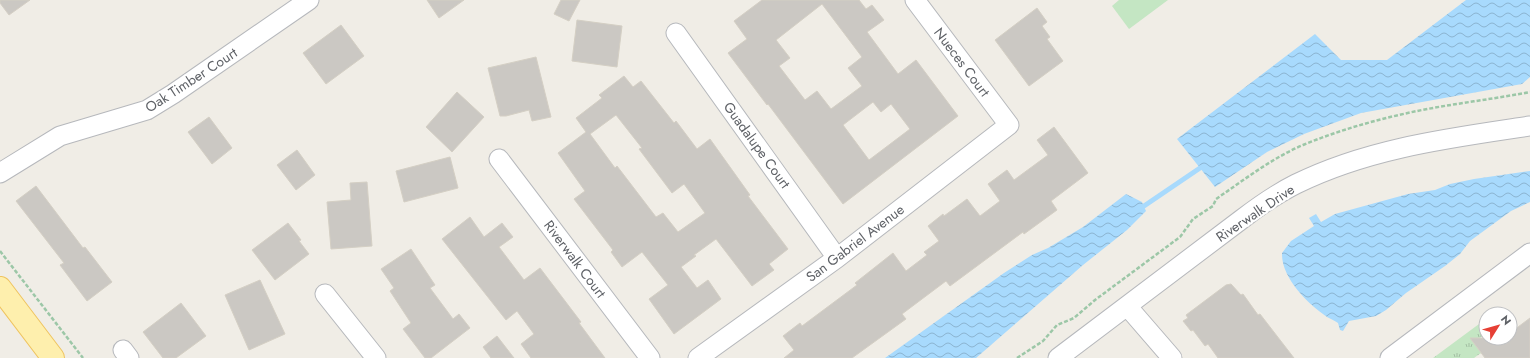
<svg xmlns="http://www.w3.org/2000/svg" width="1530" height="358" font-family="Jost,sans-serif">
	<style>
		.grass { fill: url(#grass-tufts) }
		.pitch { fill: #c4e6c3 }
		.water { fill: url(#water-waves) }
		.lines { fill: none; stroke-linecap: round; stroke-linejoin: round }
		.stream { stroke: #a8dafd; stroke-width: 5 }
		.building { fill: #cbc8c3; stroke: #d4cfc4; fill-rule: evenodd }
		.minor-casing { stroke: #b6b8bc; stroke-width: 21 }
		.major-casing { stroke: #efc45f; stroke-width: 24 }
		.path { stroke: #9cc7a7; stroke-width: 2.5; stroke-dasharray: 4 2; stroke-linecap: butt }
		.minor { stroke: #fff; stroke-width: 19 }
		.major { stroke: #feefad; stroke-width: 22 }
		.labels { text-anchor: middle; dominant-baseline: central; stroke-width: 4; stroke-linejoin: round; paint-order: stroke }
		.street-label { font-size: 14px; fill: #5e6166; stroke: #fff }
	</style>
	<defs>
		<pattern id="grass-tufts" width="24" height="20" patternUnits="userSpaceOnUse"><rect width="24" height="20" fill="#c4e6c3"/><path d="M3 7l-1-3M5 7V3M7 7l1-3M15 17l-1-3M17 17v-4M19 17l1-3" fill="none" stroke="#a2bea2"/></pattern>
		<pattern id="water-waves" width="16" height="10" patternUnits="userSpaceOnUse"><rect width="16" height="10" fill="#a8dafd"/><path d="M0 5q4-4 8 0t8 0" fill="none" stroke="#8cb4d1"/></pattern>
	</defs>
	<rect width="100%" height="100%" fill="#f0ede6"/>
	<path class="grass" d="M1479 324 1486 333 1474 343 1481 353 1474 358H1433Z"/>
	<path class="pitch" d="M1119 0H1168L1129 29 1112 6Z"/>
	<path class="water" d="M1466 0H1530V77L1522 84 1361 113 1304 134 1267 152 1215 187 1177 139 1315 34 1341 60H1387Z
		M1530 171V202L1511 211 1470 241 1460 254 1445 266 1406 293 1386 310 1376 316 1349 321 1343 331 1340 330 1338 323C1335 321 1331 319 1327 317 1308 304 1281 278 1282 253L1291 241 1314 226 1309 218 1316 214 1321 222 1335 214 1408 194 1435 190 1450 184 1474 179Z
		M1126 194 1142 202 1146 211 1127 230 1083 265 976 358H885L1004 273 1032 255 1048 248 1083 227Z"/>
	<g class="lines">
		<path class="stream" d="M1144 206 1200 168"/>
	</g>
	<path class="building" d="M0 0H30L9 15 0 3Z
		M427 0H464L439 18Z
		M561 0H580L569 21 554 14Z
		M762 0H859L866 9 872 5 884 20 867 32 898 74 916 60 958 116 843 204 768 104 767 105 728 53 747 39 734 21ZM822 4 862 57 848 68 862 86 831 109 817 91 805 100 779 66 790 58 776 40ZM873 102 881 112 891 104 910 129 869 160 843 125Z
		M1037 8 1047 22 1042 26 1050 37 1047 39 1063 61 1029 86 995 40Z
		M577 20 622 26 617 67 572 61Z
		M341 25 364 56 326 84 303 53Z
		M536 57 551 117 532 121 529 110 506 116H500L488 68Z
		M624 76 633 87 641 81 674 123 676 121 697 149 710 139 750 195 748 196 788 249 769 264 774 270 752 286 716 239 694 255 696 256 681 267 697 288 708 280 721 299 674 334 649 299 668 285 642 252 622 267 611 252 613 250 574 199 585 191 558 153 586 132 576 118 602 98 599 95ZM616 115 642 148 639 149 672 193 684 184 705 213 678 232 663 213 656 217 617 166 615 168 590 134Z
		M457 92 484 117 452 152 426 127Z
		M209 117 232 148 212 164 188 132Z
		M1054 127 1088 173 1051 201 1057 210 1024 234 1023 232 950 286 946 281 902 314 906 319 852 358H784L794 350 783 336 800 323 802 326 857 285 855 283 893 253 906 271 927 255 924 252 939 241 928 226 943 214 944 216 967 199 980 216 1000 201 988 184 1007 170 1014 180 1048 155 1037 140Z
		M297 150 315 175 296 190 277 165Z
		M450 157 458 188 404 202 396 171Z
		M367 182 372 246 331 249 327 202 351 200 350 183Z
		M36 186 83 248 85 247 112 282 87 301 60 265 64 263 16 201Z
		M470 217 484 237 502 223 513 237 499 247 524 280 540 268 581 322 579 323 605 358H531L521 344 534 334 517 311 506 320 442 239Z
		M288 223 301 240 299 241 309 254 275 280 252 250Z
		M411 249 435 285 430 288 453 319 459 314 470 328 431 358H425L403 329 411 323 390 291 394 288 381 269Z
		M260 280 285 334 249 350 225 295Z
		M1231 284 1241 295 1243 294 1258 315 1260 314 1294 358H1218L1208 344 1205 346 1193 330 1191 331 1183 321 1188 318 1186 315 1226 285Z
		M181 303 206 336 176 358H163L143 332Z
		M1530 318V358H1485L1470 338H1510V333Z
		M497 336 514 358H491L483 347Z"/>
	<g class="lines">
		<defs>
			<path id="minor" d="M676 33 837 258
				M499 159 650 358
				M0 173 60 136 147 110 173 94 309 0
				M325 294 376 358
				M1127 306 1172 358
				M123 350 129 358
				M698 358 837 258 1009 125 915 0
				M1058 358 1242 219C1259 206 1276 194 1296 184 1369 148 1450 138 1530 126
				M1390 358 1530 253"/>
			<path id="major" d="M0 288 53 358"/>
		</defs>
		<use href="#minor" class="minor-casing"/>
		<use href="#major" class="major-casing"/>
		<path class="path" d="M0 251 83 358
			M1017 358 1043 341 1057 325 1074 318 1095 300 1180 237 1193 219 1213 206 1216 199C1244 180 1272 158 1303 145 1342 129 1382 118 1422 110 1458 103 1494 99 1530 92"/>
		<use href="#minor" class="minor"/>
		<use href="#major" class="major"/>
	</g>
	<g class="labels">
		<g class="street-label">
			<text transform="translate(962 62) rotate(53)">Nueces Court</text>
			<text transform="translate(191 80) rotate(-33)">Oak Timber Court</text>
			<text transform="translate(757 145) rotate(54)">Guadalupe Court</text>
			<text transform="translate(1255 213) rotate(-34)">Riverwalk Drive</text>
			<text transform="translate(855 243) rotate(-37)">San Gabriel Avenue</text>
			<text transform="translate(575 259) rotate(53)">Riverwalk Court</text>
		</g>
	</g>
	<g transform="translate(1498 326) rotate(53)"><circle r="19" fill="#ffffff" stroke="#bfc0c2"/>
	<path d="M0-3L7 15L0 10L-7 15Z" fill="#e64035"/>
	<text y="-6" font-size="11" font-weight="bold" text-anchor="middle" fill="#5e6166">N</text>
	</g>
</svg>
